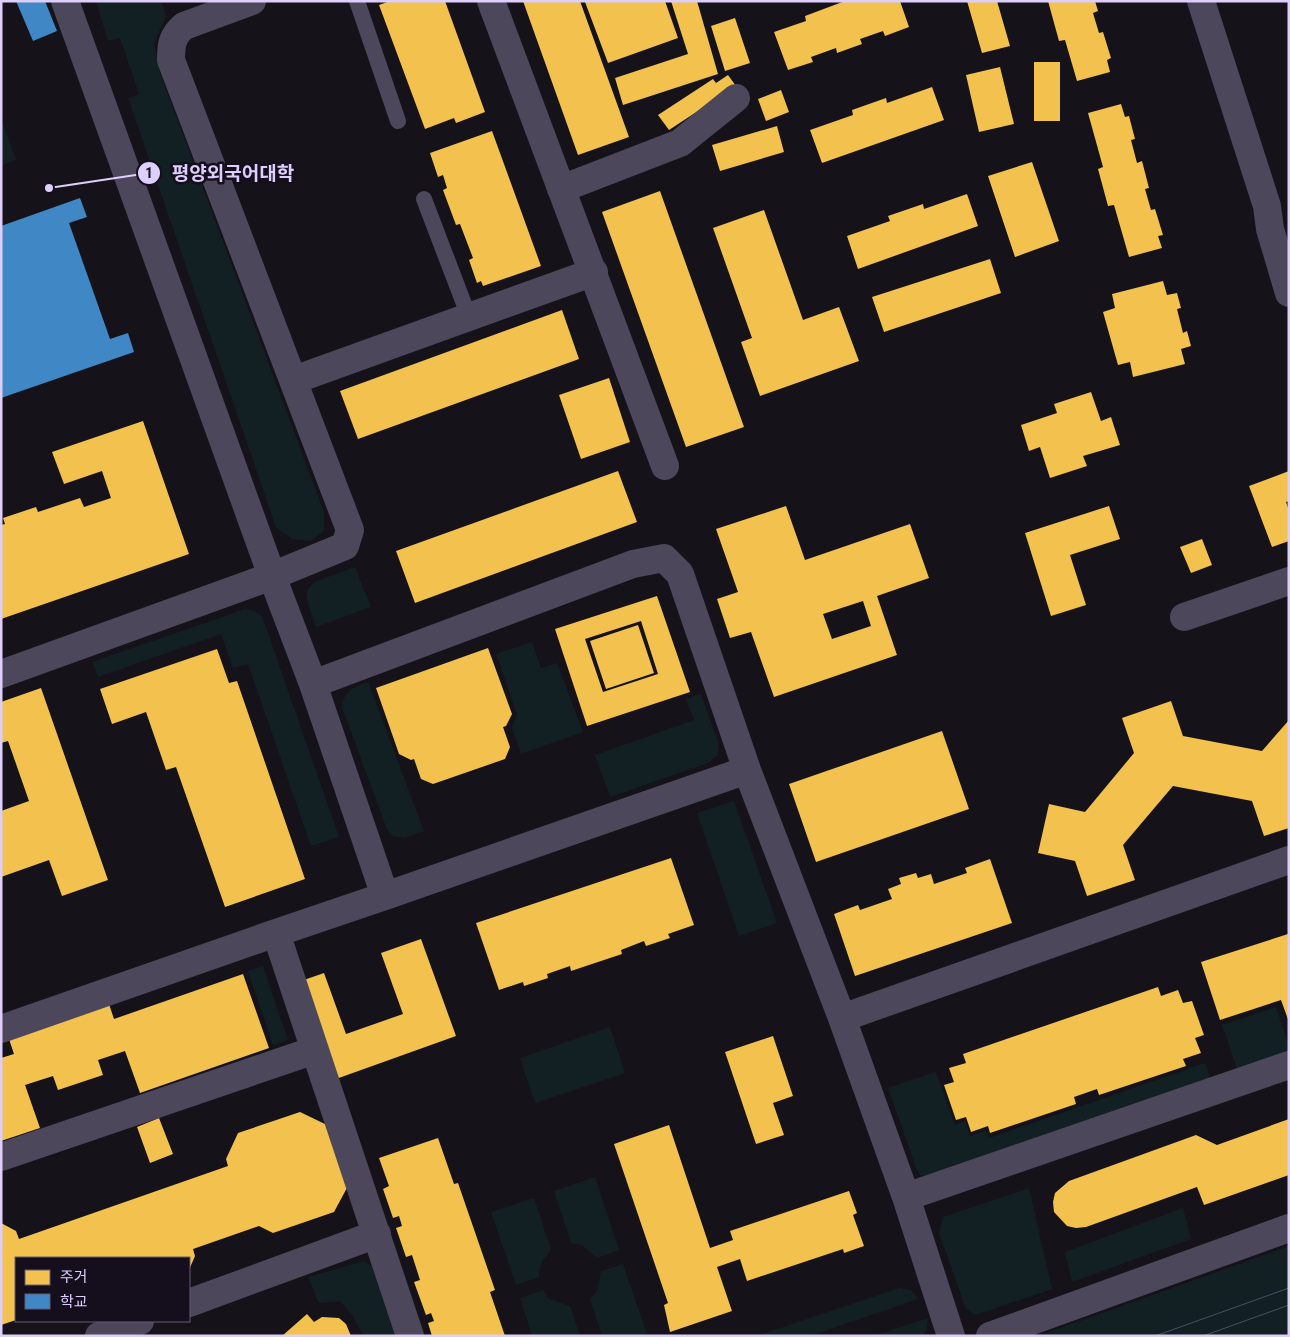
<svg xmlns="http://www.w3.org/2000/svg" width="1290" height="1337" font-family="'Roboto Condensed','Noto Sans KR',sans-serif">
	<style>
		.green { fill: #122024 }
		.homes { fill: #f2c14e; fill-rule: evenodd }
		.schools { fill: #3f88c5 }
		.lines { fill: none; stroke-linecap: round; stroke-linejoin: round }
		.lane { stroke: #4c475a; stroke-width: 16 }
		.street { stroke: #4c475a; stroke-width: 28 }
		.tram { stroke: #475163; stroke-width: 1 }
		.leader { fill: none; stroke: #decefb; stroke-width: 2 }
		.callout-dot { fill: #decefb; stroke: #140e1d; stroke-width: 2 }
		.mark-label { font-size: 15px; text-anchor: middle; font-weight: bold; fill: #111 }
		.callout-label { font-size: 19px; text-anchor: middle; font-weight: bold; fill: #decefb; stroke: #140e1d; stroke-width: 5; stroke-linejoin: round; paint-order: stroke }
	</style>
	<rect width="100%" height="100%" fill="#15121a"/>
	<path class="green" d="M96 1H161L166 16 154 43 159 70 324 512V531L311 541 292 539 276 527 128 98 139 94 120 38 108 41Z
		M1 119 16 160 1 166Z
		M355 567 371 607 316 627 307 600V590L314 582Z
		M245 609 254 611 262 616 339 837 311 846 248 664 233 668 221 634 98 677 92 662Z
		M532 642 541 668 557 663 583 732 521 754 512 728 517 714 496 654Z
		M368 682 424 831 405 838 392 836 386 827 342 707C344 690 353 688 368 682Z
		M701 694 718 742V755L708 763 610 797 595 755 694 720 686 699Z
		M734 801 777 923 739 936 697 813Z
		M263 966 288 1040 273 1045 248 971Z
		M1276 1007 1289 1046V1055L1238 1072 1222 1025Z
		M610 1027 625 1073 535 1103 520 1058Z
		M1205 1063 1210 1078 930 1175H920L916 1168 888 1088 936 1072 955 1125 965 1121 970 1136 986 1131 989 1138Z
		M595 1177 619 1250 597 1258 582 1245 571 1243 554 1191Z
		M1029 1188 1052 1289 975 1315 966 1309 939 1233 943 1217Z
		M534 1198 551 1250C543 1259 539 1265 539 1277L516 1285 491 1212Z
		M1183 1208 1191 1239 1072 1282 1065 1252Z
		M1289 1246V1336H1038Z
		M364 1261 377 1269 399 1336H363L352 1315 340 1301 319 1303 308 1277Z
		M623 1264 647 1334 641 1336H602L590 1299 597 1291 601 1271Z
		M899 1288 911 1290 918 1299 810 1336H757Z
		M543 1290 549 1299 570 1306 580 1336H532L520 1298Z
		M928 1318 927 1329 922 1336H873Z"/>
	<path class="homes" d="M390 1H445L485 112 456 123 454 118 425 129 379 5Z
		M523 1H580L629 137 578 155Z
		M665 1 678 38 608 63 585 2Z
		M671 1H697L718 74 623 105 615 78 688 54Z
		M845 1H900L909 27 885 36 883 31 860 39 862 44 837 53 836 48 811 57 813 62 788 70 774 32 806 21 805 16Z
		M967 1H997L1010 46 982 53Z
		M1048 1H1095L1098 11 1093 13 1099 33 1103 32 1111 58 1107 60 1110 72 1077 81 1065 40 1059 41Z
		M735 18 750 63 725 71 711 26Z
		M1034 62H1060V121H1034Z
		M1000 67 1014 124 979 132 966 75Z
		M728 75 736 86 669 130 658 115 713 79 716 83Z
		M932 87 944 120 822 163 810 130 853 115 852 110 886 98 887 103Z
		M781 90 789 112 766 121 758 99Z
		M1121 104 1125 117 1129 116 1135 139 1131 140 1137 163 1142 161 1149 188 1145 189 1151 210 1155 209 1163 235 1158 236 1162 248 1129 257 1114 205 1108 206 1098 169 1103 167 1088 113Z
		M777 126 784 152 720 171 712 145Z
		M492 131 541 266 483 286 481 281 477 283 469 260 473 258 460 224 456 225 443 190 447 188 443 175 438 177 430 153Z
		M1032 162 1059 241 1015 257 988 176Z
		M660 191 744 427 686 447 602 212Z
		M967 194 978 226 858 269 847 236 890 221 888 216 923 204 924 209Z
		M764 210 803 320 839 307 859 361 760 396 741 342 752 338 713 228Z
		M990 259 1001 293 884 332 872 297Z
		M1163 281 1167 295 1177 293 1181 308 1177 309 1183 333 1187 331 1191 346 1181 349 1185 364 1133 377 1130 362 1118 365 1103 312 1115 308 1112 294Z
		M562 310 579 359 358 439 340 391Z
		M609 378 630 442 581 459 559 395Z
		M1091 392 1101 421 1111 417 1120 445 1083 456 1087 466 1050 478 1040 447 1029 451 1021 425 1057 413 1054 404Z
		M143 421 189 554 1 619V525L5 524 3 518 36 507 38 512 80 498 84 507 111 498 102 471 64 484 52 452Z
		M618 471 637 522 415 603 396 551Z
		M1289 471V501L1286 502 1289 511V541L1272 547 1249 486Z
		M786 506 805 560 910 524 929 578 877 596 897 655 774 697 751 632 730 638 717 599 738 592 716 529ZM863 601 871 626 832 639 823 614Z
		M1109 506 1120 539 1070 555 1086 605 1051 616 1025 533Z
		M1202 539 1212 565 1191 573 1180 547Z
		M657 596 690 692 587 726 555 629ZM641 621 658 674 603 692 585 639Z
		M638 625 654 673 606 689 590 641Z
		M488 648 512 714 506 726 503 727 510 747 505 759 433 784 421 779 414 759 411 760 399 754 376 688Z
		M217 649 229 683 237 681 305 879 225 907 176 767 166 770 146 712 112 724 100 689Z
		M41 688 108 880 62 896 49 860 1 877V811L29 801 8 741 1 743V702Z
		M1171 701 1183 736 1262 751 1289 720V828L1264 836 1252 801 1173 786 1123 845 1135 880 1087 896 1075 861 1038 853 1049 804 1085 812 1134 753 1122 718Z
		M942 731 969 809 816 862 789 784Z
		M671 858 694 925 668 934 670 938 646 946 644 941 621 950 622 954 571 971 570 966 547 974 548 978 524 986 523 982 499 990 476 923Z
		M990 859 1012 923 855 976 834 914 858 905 860 910 892 899 888 889 901 884 899 878 916 873 918 878 931 874 934 884 967 873 965 868Z
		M1288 934 1289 1022 1281 1000 1220 1020 1201 962Z
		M421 939 456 1036 336 1079 301 981 324 973 346 1034 403 1014 381 953Z
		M243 974 269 1048 140 1093 125 1051 98 1060 103 1075 58 1090 53 1076 25 1085 40 1128 1 1141V1058L14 1054 8 1036 108 1001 114 1019Z
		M1158 987 1161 996 1178 990 1183 1003 1192 1001 1204 1035 1195 1038 1201 1053 1183 1059 1186 1066 1099 1095 1097 1089 1074 1097 1076 1104 990 1133 988 1126 971 1132 966 1117 956 1120 944 1085 954 1082 949 1068 966 1063 963 1054Z
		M773 1036 793 1096 773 1103 784 1135 756 1144 725 1052Z
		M300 1112 327 1125 348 1186 334 1212 273 1233 259 1226 193 1249 195 1256 189 1270V1258H16V1320L1 1325V1223L16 1231 19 1239 228 1166 226 1159 238 1133Z
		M159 1118 173 1154 150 1163 137 1127Z
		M1289 1119V1175L1204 1205 1197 1187 1086 1227 1076 1228 1067 1226 1054 1212 1053 1202 1055 1193 1069 1181 1196 1135 1217 1145Z
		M669 1125 710 1248 733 1240 730 1231 849 1191 857 1213 853 1215 864 1246 844 1253 843 1249 747 1281 740 1259 717 1267 732 1311 670 1332 664 1305 668 1303 614 1144Z
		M438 1138 454 1184 458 1183 495 1290 490 1292 505 1336H432L428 1323 434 1321 431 1313 426 1315 414 1282 420 1280 412 1255 406 1257 396 1228 402 1226 399 1216 393 1218 383 1189 389 1186 379 1158Z
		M307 1314 314 1322 322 1317 339 1318 346 1324 351 1336H282Z"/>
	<path class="schools" d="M16 1H45L57 31 33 41Z
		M80 198 87 217 69 223 110 339 128 333 134 352 1 398V226Z"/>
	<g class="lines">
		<path class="lane" d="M357 1 398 121
			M424 199 469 317"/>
		<path class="street" d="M252 1 184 26C172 36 171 45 171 60L350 530 345 546 272 576 313 684 385 896 276 933 410 1336
			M491 1 665 466
			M1201 1 1267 206 1270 229 1289 293
			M561 189 680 143 736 98
			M294 380 594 272
			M1184 617 1289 581
			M1 674 272 576 65 1
			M313 684 633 564 664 558 680 574 747 770 842 1018 906 1197 951 1336
			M385 896 747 770
			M842 1018 1289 860
			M1 1029 276 933
			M1 1157 315 1050
			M906 1197 1289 1065
			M189 1303 377 1234
			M99 1336 140 1321
			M990 1336 1289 1228"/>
		<path class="tram" d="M1155 1336 1289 1288
			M1203 1336 1289 1305"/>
	</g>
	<path class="leader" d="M49 188L149 173"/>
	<g class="callout-dot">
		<circle cx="49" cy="188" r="5"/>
		<circle cx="149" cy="173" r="12"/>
	</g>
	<g class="mark-label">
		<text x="149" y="178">1</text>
	</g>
	<g class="callout-label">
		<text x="233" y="180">평양외국어대학</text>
	</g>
	<rect width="1290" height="1337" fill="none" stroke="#decefb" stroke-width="5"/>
	<rect x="15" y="1257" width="175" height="65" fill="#140e1d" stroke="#655b76"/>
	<rect x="25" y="1270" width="25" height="15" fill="#f2c14e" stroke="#655b76"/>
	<text x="60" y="1282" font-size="15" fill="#decefb">주거</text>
	<rect x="25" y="1294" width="25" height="15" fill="#3f88c5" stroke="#655b76"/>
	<text x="60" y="1307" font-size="15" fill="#decefb">학교</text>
</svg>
